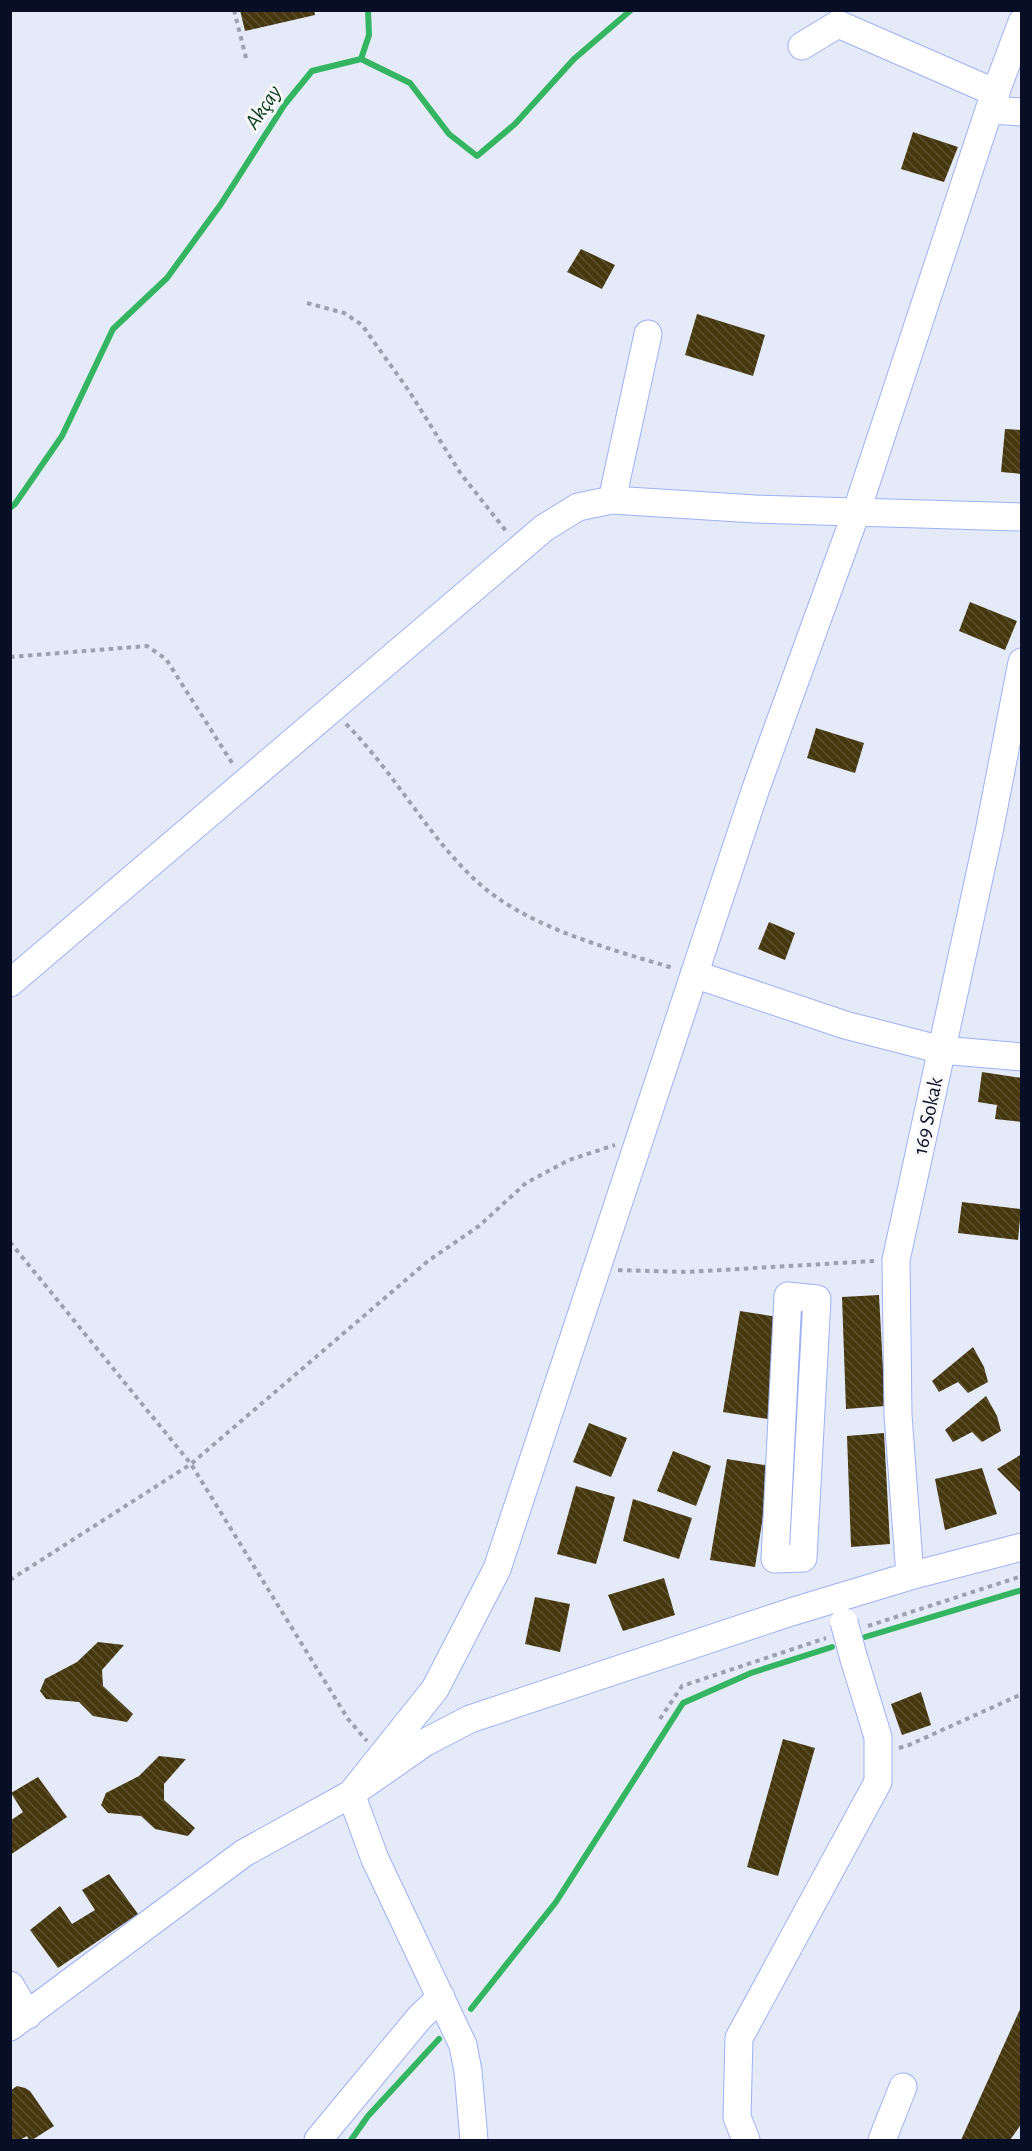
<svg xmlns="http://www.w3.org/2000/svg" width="1032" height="2151" font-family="'Alegreya Sans',sans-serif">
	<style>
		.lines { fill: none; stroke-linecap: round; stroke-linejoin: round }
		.stream { stroke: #35b562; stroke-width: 6 }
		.building { fill: url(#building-back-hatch) }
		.minor-casing { stroke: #9db1f4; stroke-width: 29 }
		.path { stroke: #9ca1b2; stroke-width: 4; stroke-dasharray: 4.5 4.5; stroke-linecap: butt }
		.minor { stroke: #fff; stroke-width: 27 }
		.minor-bridge-casing { stroke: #9db1f4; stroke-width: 29; stroke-linecap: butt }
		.minor-bridge { stroke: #fff; stroke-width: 27 }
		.labels { text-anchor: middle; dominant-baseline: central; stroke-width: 6; stroke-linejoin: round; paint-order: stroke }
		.street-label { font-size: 21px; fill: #080e25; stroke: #f8f8f8 }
		.water-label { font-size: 22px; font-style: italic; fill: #053919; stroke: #f8f8f8 }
	</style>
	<defs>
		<pattern id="building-back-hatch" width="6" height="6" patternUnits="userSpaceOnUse" patternTransform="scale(1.5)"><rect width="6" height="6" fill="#45380f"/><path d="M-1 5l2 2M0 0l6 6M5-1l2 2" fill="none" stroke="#5b5132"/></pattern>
	</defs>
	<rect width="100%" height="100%" fill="#e5eaf8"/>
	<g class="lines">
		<path class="stream" d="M361 59 369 35 368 10
			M10 508 15 504 62 436 113 329 167 278 221 204 285 104 312 71 361 59 410 83 449 134 477 156 515 124 574 59 631 10
			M865 1637 1022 1590
			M471 2009 556 1902 683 1703 751 1673 832 1647
			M351 2140 368 2116 439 2039"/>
	</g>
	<path class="building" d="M240 10H314L315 15 245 31Z
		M913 132 958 147 944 182 901 169Z
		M581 249 615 265 602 289 567 272Z
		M697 314 765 335 753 376 685 355Z
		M1005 429 1022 430V474L1001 472Z
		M970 602 1017 621 1005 650 959 631Z
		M816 728 864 743 855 773 807 758Z
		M769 922 795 933 785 960 758 949Z
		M982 1072 1022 1078V1122L995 1119 997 1105 978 1102Z
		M962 1202 1021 1209 1018 1240 958 1233Z
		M879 1295 885 1406 846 1409 842 1297Z
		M740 1311 784 1318 768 1419 723 1412Z
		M973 1347 984 1367 988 1382 968 1393 958 1382 939 1392 932 1381Z
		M986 1396 997 1416 1001 1431 982 1442 972 1432 953 1442 945 1430Z
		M589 1423 627 1438 611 1477 573 1462Z
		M884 1433 890 1544 851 1547 847 1436Z
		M673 1451 711 1466 696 1506 657 1491Z
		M1022 1454V1494L997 1469Z
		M727 1459 771 1466 755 1567 710 1560Z
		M982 1468 997 1514 945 1530 935 1479Z
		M576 1486 615 1497 596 1564 557 1554Z
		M633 1499 692 1518 679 1559 623 1541Z
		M664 1578 675 1615 623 1631 608 1595Z
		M535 1597 570 1604 560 1652 525 1644Z
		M98 1642 124 1645 102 1670 103 1686 133 1714 127 1722 93 1716 79 1702 46 1699 40 1691 45 1679 77 1662Z
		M921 1692 931 1725 902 1735 891 1704Z
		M783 1739 815 1748 778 1876 747 1867Z
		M159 1756 186 1759 164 1784V1800L195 1828 188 1836 155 1829 141 1816 108 1813 101 1805 106 1793 139 1776Z
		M38 1777 67 1817 10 1855V1821L23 1812 11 1793Z
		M109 1874 138 1914 58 1968 30 1930 60 1906 72 1924 95 1910 82 1890Z
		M1022 2005V2123L1010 2140H961Z
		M17 2086 25 2088 30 2091 54 2126 32 2140H29L27 2136 20 2140H10V2091Z"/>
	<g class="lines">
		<defs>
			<path id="minor" d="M802 46 838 24 996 93
				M989 110 1022 112
				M612 500 648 334
				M694 974 845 1025 942 1050 1022 1057
				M10 983 544 528 578 507 612 500 755 509 1022 517
				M788 1296 817 1299 803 1558 775 1559Z
				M910 1576 898 1415 896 1260 989 832 1022 662
				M10 1985 28 2015
				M10 2027 244 1853 351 1794 435 1689 497 1569 756 788 856 513 989 110 1022 22
				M318 2140 420 2017 441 1997
				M474 2140 468 2071 463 2045 375 1859 351 1794 424 1743 470 1719 791 1612 910 1576 1022 1547
				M746 2140 737 2117 739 2038 878 1782V1737L854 1659
				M882 2140 903 2087"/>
		</defs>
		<use href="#minor" class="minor-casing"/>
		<path class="path" d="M234 10 247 62
			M307 303 344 313 362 325 409 391 461 474 506 531
			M10 657 147 646 166 659 234 766
			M346 724C393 771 424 830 471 876 521 926 607 948 673 968
			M10 1242 191 1464 348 1719 367 1741
			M618 1270 687 1272 874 1261
			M10 1580 191 1464 428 1261 479 1226 526 1183 569 1160 615 1145
			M868 1626 1022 1576
			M660 1719 682 1686 826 1638
			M899 1748 909 1745 1022 1694"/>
		<use href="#minor" class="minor"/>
		<defs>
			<path id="minor-bridge" d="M844 1622 854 1659"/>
		</defs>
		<use href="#minor-bridge" class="minor-bridge-casing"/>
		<use href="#minor-bridge" class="minor-bridge"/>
	</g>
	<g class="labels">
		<g class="street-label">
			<text transform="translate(928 1116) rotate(-78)">169 Sokak</text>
		</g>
		<g class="water-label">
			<text transform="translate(263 107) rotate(-56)">Akçay</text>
		</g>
	</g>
	<rect width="1032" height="2151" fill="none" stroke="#080e25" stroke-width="24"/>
</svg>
